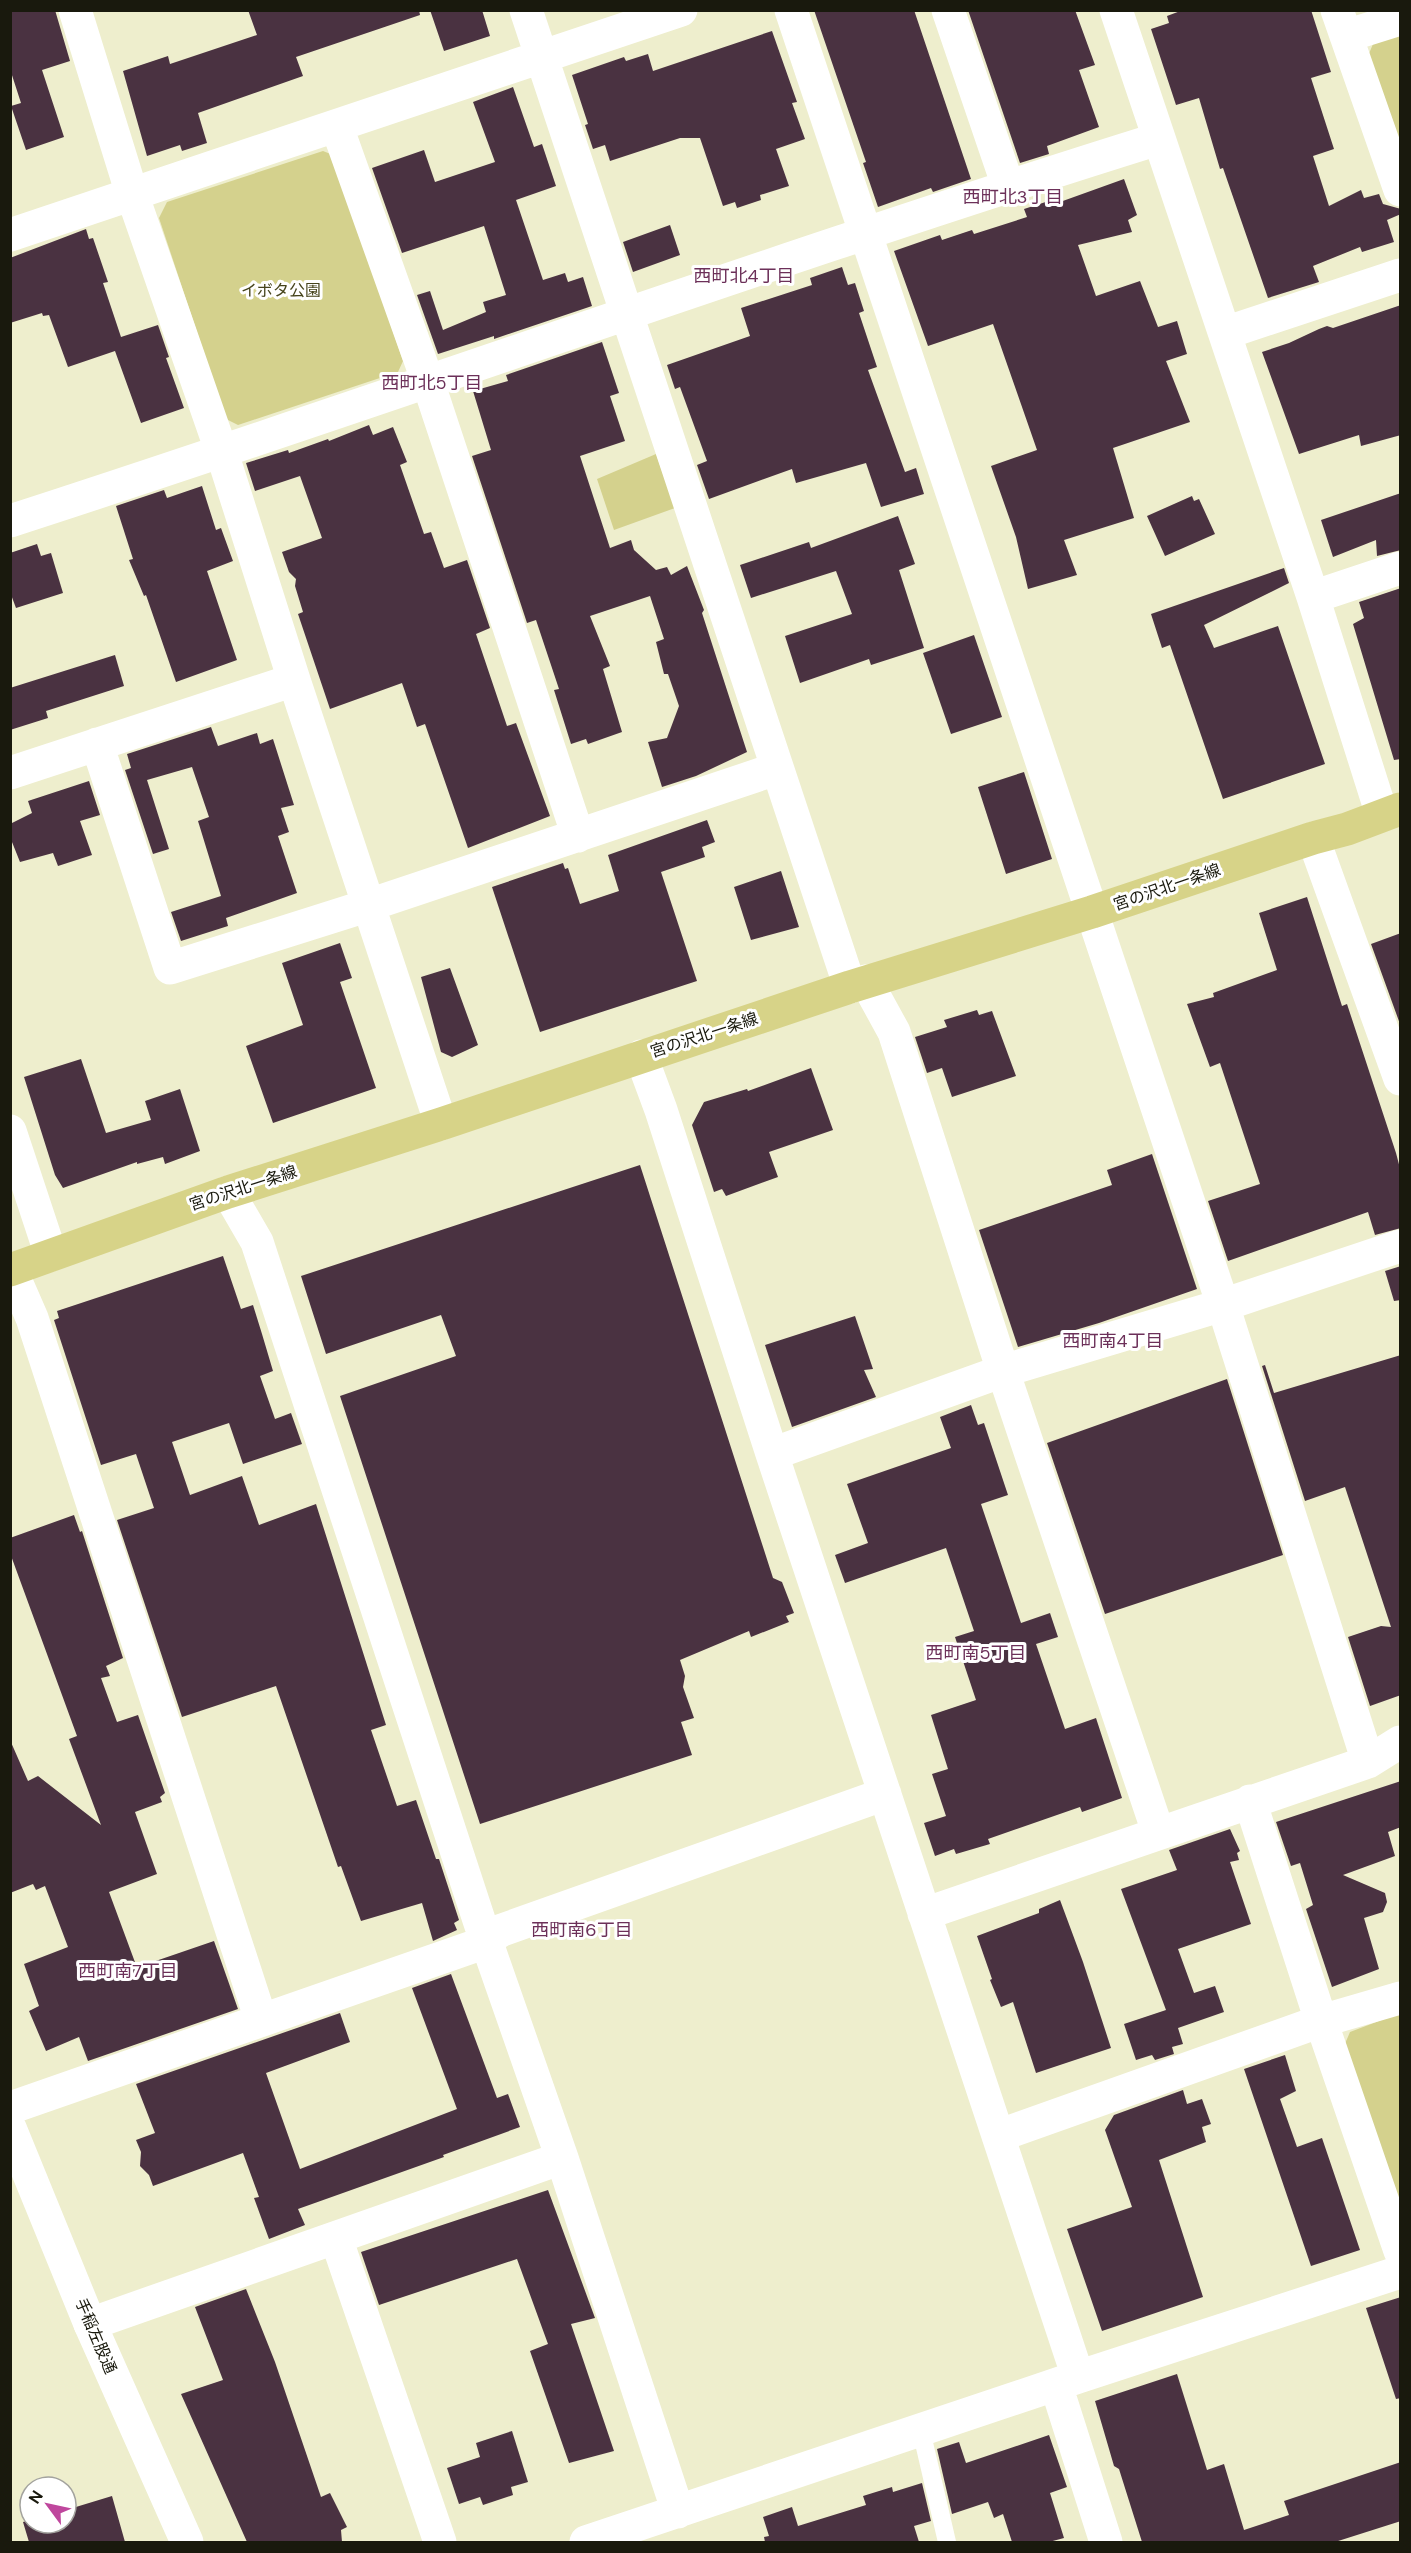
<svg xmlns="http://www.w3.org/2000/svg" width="1411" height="2553" font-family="'DM Sans','Noto Sans JP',sans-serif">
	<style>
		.green { fill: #d4d18d }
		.building { fill: #4a3241 }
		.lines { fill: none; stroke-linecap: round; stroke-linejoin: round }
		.service { stroke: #fff; stroke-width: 18 }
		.minor { stroke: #fff; stroke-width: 33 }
		.tertiary { stroke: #fff; stroke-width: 33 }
		.primary { stroke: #d7d388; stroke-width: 33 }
		.labels { text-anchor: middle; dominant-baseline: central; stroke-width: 6; stroke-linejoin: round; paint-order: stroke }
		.park-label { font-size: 16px; fill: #46441c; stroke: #fff }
		.street-label { font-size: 16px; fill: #19190d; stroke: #fff }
		.neighbourhood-label { font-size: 18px; fill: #6c3059; stroke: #fff }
	</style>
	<rect width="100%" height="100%" fill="#eeeecd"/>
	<path class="green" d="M1400 34V149L1368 56 1373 44Z
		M323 151 333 155 403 361 398 372 238 425 226 419 159 218 167 202Z
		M656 454 675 508 614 530 597 479Z
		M1400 2013V2222L1344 2046 1350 2032Z"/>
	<path class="building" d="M10 10H55L70 61 42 70 64 137 26 150 11 106 21 103 10 69Z
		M248 10H419L420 15 296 57 303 76 198 113 207 143 182 151 180 145 147 156 123 71 168 56 170 64 257 35Z
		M430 10H482L490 36 444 51Z
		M814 10H914L971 179 933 192 931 188 878 207 863 163 866 162Z
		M968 10H1075L1095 65 1079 70 1099 127 1047 146 1049 154 1020 163Z
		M1183 10H1311L1331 72 1311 78 1334 149 1313 156 1329 206 1361 190 1364 198 1379 194 1383 204 1401 209V214L1387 220 1394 242 1362 252 1360 247 1313 266 1319 282 1268 298 1223 168 1220 169 1199 98 1176 105 1151 29 1169 23 1167 16Z
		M772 31 797 102 792 103 805 139 776 149 789 186 760 195 761 200 737 208 735 202 723 206 700 138H680L610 161 605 145 593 149 585 125 588 124 572 75 624 57 626 61 648 54 653 71Z
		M513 87 534 147 542 144 556 186 516 200 543 280 565 273 568 282 583 277 592 306 494 339V336L438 354 417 295 430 291 443 330 486 312 483 302 506 295 484 226 402 253 372 168 424 150 435 182 495 162 473 102Z
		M1124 179 1137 215 1128 220 1132 232 1078 245 1096 296 1140 281 1158 327 1177 321 1187 354 1166 361 1190 422 1113 448 1134 518 1064 540 1077 575 1028 589 1016 537 991 466 1037 450 993 324 928 346 894 251 940 235 942 240 972 230 974 234 1027 217 1024 209 1058 198 1060 202Z
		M670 225 680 255 633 272 623 242Z
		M86 229 89 239 93 238 108 282 103 283 121 337 158 325 169 357 166 358 184 408 141 423 115 351 68 367 49 315 43 316 42 313 10 323V258Z
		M842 267 848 285 855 283 864 311 859 313 877 367 868 370 905 472 916 468 924 494 881 507 866 463 796 483 792 469 709 499 697 465 707 461 680 387 675 389 667 365 750 336 741 308 812 285 810 278Z
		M1401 305V435L1361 446 1359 435 1299 454 1262 352 1289 343 1319 329 1327 326 1333 328Z
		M602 342 619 393 610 396 625 441 580 456 610 548 631 540 634 550 656 570 667 567 671 575 687 566 704 610 702 613 747 752 696 776 662 787 648 742 667 738 679 706 668 674H664L656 642 664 639 650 596 590 616 610 666 603 669 622 732 588 744 586 739 571 744 554 690 559 689 536 620 527 623 472 456 491 450 473 391 508 381 506 375Z
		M369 425 373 435 393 427 407 462 400 465 424 534 431 532 444 568 467 560 490 628 476 634 507 726 516 723 550 816 468 848 425 724 417 727 402 683 330 709 298 614 303 612 295 586 296 579 289 572 282 552 322 538 300 476 255 491 246 463 288 450 289 453 328 439 329 441Z
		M202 486 216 530 221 528 233 561 207 571 237 660 176 682 146 595 144 596 129 560 133 559 116 506 164 490 167 498Z
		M1401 493V550L1377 556 1376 540 1333 557 1321 520Z
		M1192 496 1194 501 1199 499 1215 534 1165 556 1147 516Z
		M898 516 915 564 899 570 924 648 871 665 869 659 800 683 785 636 852 614 836 571 751 598 740 565 809 542 811 548Z
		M37 544 41 556 51 553 63 593 16 608 10 592V553Z
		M1284 568 1289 583 1204 625 1214 648 1278 626 1325 764 1223 799 1170 645 1162 648 1151 614Z
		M1401 588V759L1394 760 1353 624 1364 618 1359 602Z
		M974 635 1002 717 951 734 923 653Z
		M115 655 124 686 46 711 48 718 10 730V688Z
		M211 727 218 746 257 733 260 744 273 739 294 805 281 808 289 832 278 836 297 893 226 918 228 926 181 941 171 912 221 896 198 821 209 817 192 767 147 780 169 849 153 854 125 770 131 768 127 754Z
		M1024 772 1052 859 1006 874 978 787Z
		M89 781 100 815 80 821 92 855 58 866 53 853 20 862 10 837V824L32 813 28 801Z
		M707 820 715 842 702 847 705 857 661 872 697 981 540 1032 492 887 563 863 565 869 568 868 580 904 619 891 608 855Z
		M781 871 799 927 751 940 734 887Z
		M1307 897 1342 1006 1347 1004 1396 1153 1401 1172V1228L1375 1235 1368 1212 1228 1261 1208 1201 1260 1184 1220 1063 1210 1067 1187 1004 1214 997 1213 993 1277 970 1259 913Z
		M1401 933V1024H1400L1371 944Z
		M340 943 352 978 340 982 376 1088 273 1123 246 1046 303 1025 282 963Z
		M450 968 478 1045 452 1057 441 1052 421 977Z
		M977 1010 979 1015 992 1011 1016 1076 952 1097 942 1068 927 1073 915 1037 947 1027 944 1020Z
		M81 1059 106 1133 151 1120 145 1101 180 1089 200 1151 165 1164 163 1157 137 1164V1162L63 1188 55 1175 24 1077Z
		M811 1068 833 1130 769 1152 778 1177 726 1196 722 1189 714 1192 692 1125 704 1102 747 1089 748 1091Z
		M1152 1154 1197 1289 1099 1323 1018 1347 979 1230 1112 1185 1107 1170Z
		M640 1165 773 1578 782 1582 794 1613 786 1616 789 1622 751 1637 749 1631 680 1660 685 1676 683 1687 694 1718 681 1722 692 1755 480 1824 340 1396 456 1356 441 1315 326 1354 301 1276Z
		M223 1256 241 1309 253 1305 262 1334 273 1371 260 1376 275 1419 291 1413 302 1444 243 1464 229 1423 172 1442 190 1495 242 1476 259 1525 316 1504 386 1725 371 1730 397 1806 416 1800 436 1859H439L459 1920 454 1923 457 1930 433 1941 422 1903 361 1921 341 1866 338 1867 276 1686 182 1717 117 1520 154 1508 136 1454 101 1465 54 1320 59 1318 57 1311Z
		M1401 1266V1300L1394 1301 1385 1271Z
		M855 1316 873 1369 864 1370 876 1397 792 1427 765 1345Z
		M1401 1355V1695L1370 1706 1348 1637 1381 1626 1391 1627 1345 1487 1305 1501 1262 1366 1265 1365 1274 1393Z
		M1227 1379 1283 1555 1105 1614 1047 1443Z
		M971 1405 978 1425 984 1423 1008 1495 981 1504 1021 1623 1050 1613 1058 1637 1036 1644 1065 1729 1096 1718 1122 1798 1082 1812 1080 1807 988 1839 990 1844 956 1854 954 1849 935 1856 924 1823 946 1816 932 1774 948 1769 931 1715 976 1700 955 1637 974 1631 946 1548 845 1583 835 1555 868 1543 847 1484 951 1448 940 1417Z
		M74 1515 80 1532 82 1531 123 1658 106 1666 110 1676 101 1678 117 1722 138 1715 165 1793 160 1797 162 1802 135 1812 157 1874 109 1892 136 1965 143 1962 144 1965 214 1941 238 2009 88 2061 79 2037 46 2051 29 2011 39 2006 24 1964 68 1947 45 1886 36 1890 33 1884 10 1893V1740L28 1781 38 1776 101 1825 69 1739 77 1736 10 1553V1538Z
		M1401 1781V1827L1388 1832 1395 1856 1343 1875 1385 1893 1387 1902 1383 1912 1364 1918 1379 1969 1332 1987 1306 1909 1313 1905 1300 1863 1291 1866 1276 1822Z
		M1230 1829 1240 1851 1237 1853 1239 1860 1230 1862 1251 1924 1178 1949 1194 1993 1215 1986 1224 2012 1178 2028 1183 2044 1172 2047 1174 2054 1155 2060 1152 2055 1136 2060 1124 2024 1166 2010 1121 1889 1177 1870 1169 1850Z
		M1060 1900 1083 1962 1111 2048 1036 2073 1013 2002 1001 2007 990 1980 992 1979 977 1936 1039 1913V1909Z
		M451 1974 497 2098 508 2094 520 2127 443 2155 444 2157 298 2209 305 2225 269 2239 254 2198 259 2197 243 2153 153 2186 149 2175 140 2166 141 2152 136 2140 155 2133 136 2084 340 2013 350 2042 266 2073 300 2169 457 2109 412 1988Z
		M1285 2055 1296 2091 1280 2099 1297 2147 1322 2138 1360 2250 1311 2266 1244 2069Z
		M1183 2090 1187 2104 1202 2099 1211 2124 1202 2127 1206 2142 1159 2160 1203 2297 1102 2331 1067 2229 1132 2207 1105 2130 1114 2115Z
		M548 2190 595 2318 571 2324 614 2451 569 2463 530 2351 548 2344 517 2259 379 2305 361 2252Z
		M246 2289 275 2362 321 2497 330 2493 347 2527 341 2530 342 2542H247L181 2394 223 2380 195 2307Z
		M1401 2297V2398L1396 2399 1366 2308Z
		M1177 2374 1207 2470 1224 2464 1244 2530 1289 2515 1284 2501 1401 2462V2521L1335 2542H1142L1119 2469 1114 2466 1095 2401Z
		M512 2431 528 2482 511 2487 513 2495 483 2505 480 2497 459 2504 447 2468 480 2457 476 2443Z
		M1049 2435 1067 2487 1050 2493 1064 2538 1049 2542H1012L1003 2514 994 2518 988 2502 952 2514 937 2449 959 2442 966 2463Z
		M922 2483 931 2521 914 2526 919 2542H765L764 2537 769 2536 763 2517 792 2507 798 2526 866 2505 863 2496 892 2487 893 2492Z
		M112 2496 125 2542H29L23 2522 30 2520V2523H66V2510Z"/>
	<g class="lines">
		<path class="service" d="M921 2430 947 2542"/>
		<path class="minor" d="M75 10 132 194 222 453 294 680 441 1124
			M526 10 850 987
			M791 10 1223 1305 1368 1762
			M948 10 1008 186
			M1116 10 1313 597 1382 815
			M1337 10 1400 190
			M1346 36 1400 19
			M337 127 428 382 578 836
			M10 235 681 10
			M1225 333 1400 275
			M10 521C394 397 773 259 1158 139
			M1313 597 1400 568
			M97 744 170 968 360 908 776 769
			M10 773 294 680
			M1313 838 1400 1079
			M866 981 894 1032 1003 1371 1158 1832
			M641 1056 661 1110 772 1454 1078 2377
			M10 1131 51 1255
			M228 1192 257 1242 480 1923 562 2158 678 2512
			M11 1270 32 1318 261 2020
			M772 1454 1003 1371 1223 1305 1400 1246
			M1250 1801 1321 2021 1400 2251
			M924 1914 1368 1762 1400 1742
			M10 2108 475 1946 502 1930 885 1794
			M998 2136 1321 2021 1400 1998
			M336 2238 440 2542
			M90 2324 562 2158
			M1056 2385 1106 2542
			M586 2542 1078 2377 1400 2272"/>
		<path class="tertiary" d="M10 2128 90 2324 187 2542"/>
		<path class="primary" d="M10 1270 228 1192 441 1124 850 987 1092 912 1313 838 1347 829 1400 809"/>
	</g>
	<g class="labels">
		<g class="park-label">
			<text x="281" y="290">イボタ公園</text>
		</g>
		<g class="street-label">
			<text transform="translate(1167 887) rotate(-19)">宮の沢北一条線</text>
			<text transform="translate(704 1035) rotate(-18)">宮の沢北一条線</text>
			<text transform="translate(243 1188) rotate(-18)">宮の沢北一条線</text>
			<text transform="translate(96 2336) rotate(67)">手稲左股通</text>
		</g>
		<g class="neighbourhood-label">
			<text x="1013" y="197">西町北3丁目</text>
			<text x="744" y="276">西町北4丁目</text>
			<text x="432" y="383">西町北5丁目</text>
			<text x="1113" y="1341">西町南4丁目</text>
			<text x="976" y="1653">西町南5丁目</text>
			<text x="582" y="1930">西町南6丁目</text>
			<text x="128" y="1971">西町南7丁目</text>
		</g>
	</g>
	<rect width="1411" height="2553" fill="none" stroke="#19190d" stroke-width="24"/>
	<g transform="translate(48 2505) rotate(303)"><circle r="28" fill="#ffffff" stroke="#a3a39e" stroke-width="1.5"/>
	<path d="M0-4.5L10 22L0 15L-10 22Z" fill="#bf479d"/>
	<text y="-9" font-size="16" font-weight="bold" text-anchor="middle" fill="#19190d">N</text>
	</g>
</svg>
